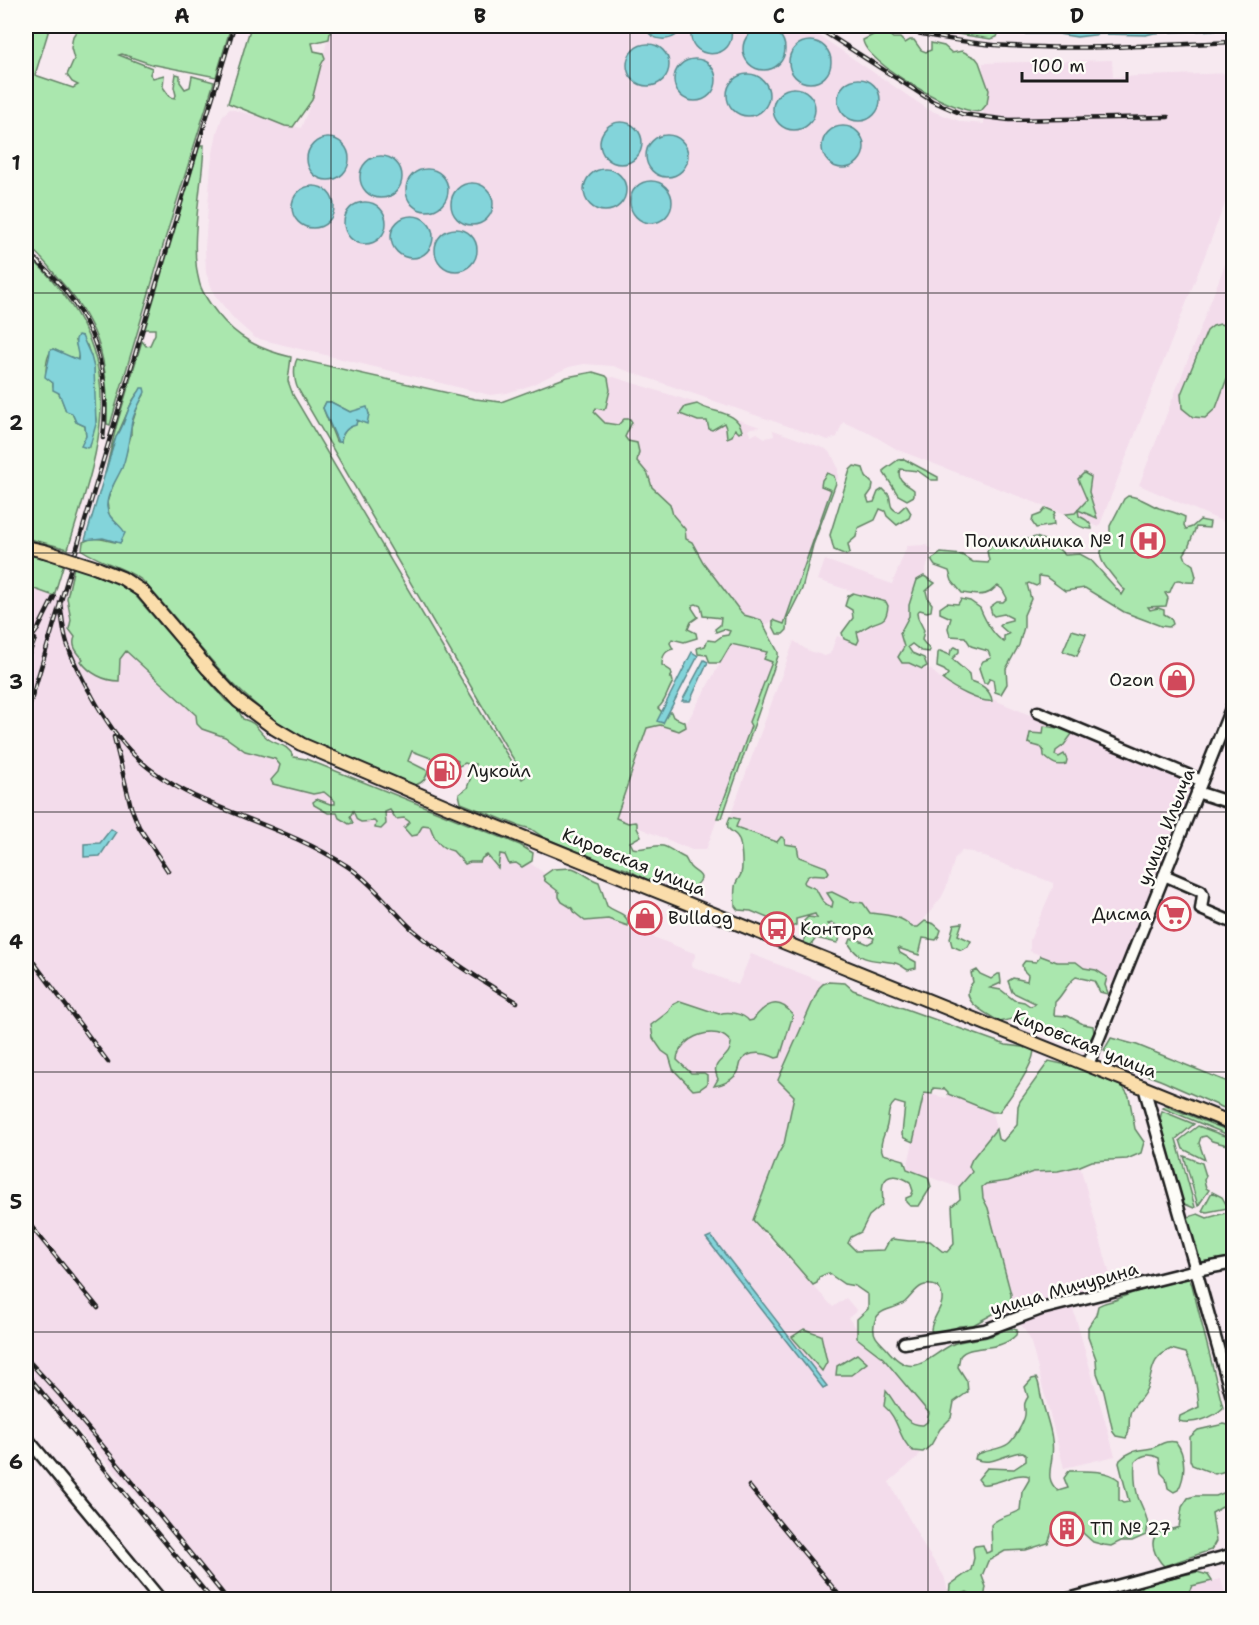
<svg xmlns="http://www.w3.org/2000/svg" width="1259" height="1625" font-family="'Shantell Sans',sans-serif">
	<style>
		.built { fill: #f3dceb }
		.green { fill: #aae7ae; stroke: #638265; stroke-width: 1.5; fill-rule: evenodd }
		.water { fill: #83d4da; stroke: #5a8a8e; stroke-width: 1.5 }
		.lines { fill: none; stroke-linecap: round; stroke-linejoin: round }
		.minor-casing { stroke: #1c1c1c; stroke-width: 15 }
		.major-casing { stroke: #1c1c1c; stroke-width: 16 }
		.minor { stroke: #fdfcf7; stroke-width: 10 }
		.major { stroke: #faddab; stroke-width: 12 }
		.rail-casing { stroke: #1c1c1c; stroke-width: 4.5 }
		.rail { stroke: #fdfcf7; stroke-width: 2; stroke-dasharray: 7; stroke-linecap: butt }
		.major-bridge-casing { stroke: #1c1c1c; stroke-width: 16; stroke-linecap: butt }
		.major-bridge { stroke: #faddab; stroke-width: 12 }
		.grid { fill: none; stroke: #1c1c1c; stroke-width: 1.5; stroke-opacity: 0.55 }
		.labels { text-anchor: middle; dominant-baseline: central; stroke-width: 5; stroke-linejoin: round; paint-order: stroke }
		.poi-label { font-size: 18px; fill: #1c1c1c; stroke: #fdfcf7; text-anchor: start }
		.street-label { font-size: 18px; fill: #1c1c1c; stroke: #fdfcf7 }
		.neatline { fill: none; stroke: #1c1c1c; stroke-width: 2 }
		.grid-label { font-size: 20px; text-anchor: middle; font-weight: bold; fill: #1c1c1c }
	</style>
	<rect width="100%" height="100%" fill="#f7e9f0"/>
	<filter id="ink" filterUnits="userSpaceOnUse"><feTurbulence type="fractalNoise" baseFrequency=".0167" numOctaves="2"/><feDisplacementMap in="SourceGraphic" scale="12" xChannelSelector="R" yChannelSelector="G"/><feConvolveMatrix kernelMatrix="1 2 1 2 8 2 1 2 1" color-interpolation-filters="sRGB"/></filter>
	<g filter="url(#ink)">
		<path class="built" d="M331 26H805L929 110 962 122 984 124 983 63 1112 60 1113 77 1233 73V183L1099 527 898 450 871 434 843 422 837 437 828 440 613 366 584 364 569 367 529 386 507 393 490 395 255 338 234 319 214 294 206 273 205 248 211 164 217 132 223 115 230 109 301 128 312 100Z
			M1233 244V526L1139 485Z
			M614 377 696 403 682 409 680 414 698 421H707L709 429 713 430 723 423 726 428V437L732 436 735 429 738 432V423L736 419 760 427 751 428 748 430 751 436 757 433 765 438 770 437 774 436 773 430 826 449 832 455 838 468V479L837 480 836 478 821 486 831 490 784 625 773 621 764 626 761 620 744 615 740 611 703 562 692 543 686 539 685 529 673 515 670 504 652 487 650 478 637 461 638 446 626 440 625 437 630 427 622 421 618 425 605 423 594 412V409L596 408 604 410 606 407 610 393 608 378Z
			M926 545 932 549 924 576 919 577 913 594 909 605V616L903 626 904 647 899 653 909 663 922 669H930L946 683 973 697 989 702 992 699 1030 715 1034 714 1187 777 1191 790 1114 980 1105 986V975L1096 970 1084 968 1076 962H1057L1030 951V940L1053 887V883L1048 881 972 852 962 851 955 858 946 888 941 898 918 927 915 928 897 917 870 913 835 893 828 896 833 902 832 907 829 906 804 882 807 877 814 873 827 875 828 870 824 865 799 857 797 846 788 845 736 826 738 819 730 817 794 641 807 650 825 656 830 654 837 636 857 644 859 640 858 632 866 630 871 625 879 623 885 618 887 603 818 580 825 560 892 584 907 546Z
			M26 586 54 596 67 598 75 602 196 715 523 858 608 919 696 954 691 966 738 985 751 954 828 984 799 1092 786 1154 752 1220 833 1307 846 1298 857 1311 848 1318 929 1413 918 1457 889 1482 925 1548 944 1576 950 1599H231L26 1373Z
			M731 644 767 652 772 662 749 722 751 726 706 850H692L616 818 647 728 657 716 686 724Z
			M924 1093 947 1098 948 1094 992 1112 996 1129 972 1159 973 1172 960 1188 907 1169Z
			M1080 1166 1115 1293 1072 1305 1115 1456 1064 1468 1030 1339 1019 1321 1012 1300 988 1208 982 1193V1187L986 1184 1008 1181 1033 1172 1058 1171Z
			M1221 1579 1226 1599 1185 1600 1192 1586Z"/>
		<path class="green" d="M26 26H50L35 75 73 88 78 85 72 82 67 75 74 59 71 48 73 36 80 26H231L216 77 151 64 122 54 119 55 152 68 150 74 153 78 164 75 163 87 170 97 175 98 176 95 174 87 176 74 180 75V82L185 89 190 87 192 76 214 82 161 252 110 425 107 424C109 366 101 327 63 284 52 271 39 253 26 244Z
			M251 26H331L329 39 312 43 314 51 323 53 325 58 321 65 312 100 293 127 285 126 228 103Z
			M904 26H1001L997 37 991 39Z
			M875 34 889 35 893 38H900L905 43 910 40H914L921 50 926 52 931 50V43L944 46 952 53 962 51 976 58 979 62 989 90 987 104 981 111C959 117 864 62 863 40Z
			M200 145H204L203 160C200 195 190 248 199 281 201 292 210 304 217 313 237 338 260 350 291 357L288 381 293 395 486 721 522 779 525 777 509 752 298 389C294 381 293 367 297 359L475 399 501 402 567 377 593 372 606 376 608 378 610 390 606 407 604 410 596 408 594 412 605 423 618 425 624 419H630L632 422 625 437 628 441 637 443 639 452 637 461 648 474 652 487 670 504 673 515 685 529 686 539 692 542 703 562 740 611 744 615 761 620 778 652V656L722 818H717L751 726 749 722 772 662 764 659 767 652 731 644 720 663H710L707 655 698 654 697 648 705 646 708 640 715 641 722 636 728 635 730 631 724 629 716 632 715 629 720 625 721 618 703 616 701 606 696 604 693 605 692 608 698 617 691 622 688 629 696 633 697 638 684 642 672 639 670 643 673 649C664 651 662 657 662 665L671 671 672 675 670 678H672L673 682C667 691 666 702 658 708L662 712H671L673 717 685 722 686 727 679 731 660 725 647 728 616 818 628 823 635 822 637 823V828L641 836 630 842 633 848C642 851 652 844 663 846 671 848 677 855 685 858 687 861 688 864 690 867 696 874 709 875 694 887H680L671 876 660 882 650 881 626 869 590 858 586 853 583 854 543 837 531 829 517 825 461 803 459 794 467 788 471 777 470 773 476 769 475 764 471 765 465 763 457 767 458 761 448 757 444 763 412 751 408 761 428 771C426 779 421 785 412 785 365 765 312 748 271 717 220 679 185 626 142 580 123 567 100 562 82 550L83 542C99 533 108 544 121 542L119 526 109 515 107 502 116 477 122 467 131 435V427L138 405 144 395 141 389C138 394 133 399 131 404 126 416 121 427 116 438 110 449 111 463 105 474L116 427 142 341 146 346 150 345 155 334V329H145ZM326 402H331L350 412 369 414 366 423 357 420 356 424C347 427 342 432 341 442L336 441 323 408Z
			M26 255C43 267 57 285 69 302 127 384 94 463 68 549L26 538ZM75 341 87 345 94 368V408L96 420 90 446 86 436 85 426 76 422 72 413 66 411 60 395 53 386V383L46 377C46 368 46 355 53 349L77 361 79 354Z
			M1220 324 1233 328V362L1216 408 1205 418 1193 417 1182 408 1181 394 1207 331 1213 326Z
			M697 404C712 414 738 410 742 431L739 433 735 429 732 436 727 438 726 428 724 423 712 430 709 429 707 421H698L680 414 685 407Z
			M904 459 938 477V480H931L918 471 900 469C896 481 907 484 914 490V496L907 500 898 495 884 473V470L898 460Z
			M854 466 863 468 866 477 873 484 872 490 867 497 869 503 874 502 878 492 883 489 889 495C892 504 888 507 898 512L906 505 911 513 909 518 897 525 887 516 885 511 880 509 875 520 858 528 856 537 848 544 850 553 846 555 834 550 830 535 850 470Z
			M827 473 834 476 836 483 813 545 802 589 788 617 787 630 783 634H777L773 626V620L784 624 831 490 821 486 822 480Z
			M1084 473 1091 477 1089 492 1097 518 1078 510 1079 516C1085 519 1091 522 1092 529 1080 529 1073 522 1066 514L1075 513 1087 500 1078 479Z
			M1128 496C1140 496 1148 504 1159 508 1168 511 1176 512 1185 517L1184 525 1186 529 1192 527 1200 520 1210 522 1209 528 1196 527 1188 548 1184 554 1186 560 1193 565 1196 577 1194 582C1179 585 1178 570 1170 592L1165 593 1168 598 1166 606 1148 607 1150 610 1158 608 1164 610V614L1171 618 1173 624 1169 627 1161 626 1124 612 1085 588 1065 591 1046 577 1039 576V584L1036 586 1029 583 1027 584 1031 599 1024 615V627L1019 645 1006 669 1007 684 1001 694 995 692 993 679 990 678 987 683H984L979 668 983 661 991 658 988 651 971 646 965 637 950 636 948 628 951 618 940 613V608L947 603 958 604 961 599 970 601 980 608C985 620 992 635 1004 642V636L1009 634 1000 626 1004 622 1012 620V618L1004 614 994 616 992 614 990 607 997 602H1003L1007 598 1002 589 998 586C995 587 993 590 990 592 982 597 971 594 962 593L952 581 949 571 935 566 931 560 941 553 962 555 973 562 988 563 989 561 987 551 992 544C1003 545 1008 551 1016 542L1036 537 1052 543 1065 555 1080 554 1091 560 1122 595 1125 590C1120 587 1119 584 1115 579 1102 563 1093 555 1110 537V526L1124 499Z
			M1046 508 1055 512 1053 517 1054 525 1036 528 1032 522 1033 517 1041 514Z
			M26 554 64 563 54 596 26 586Z
			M74 567 115 582 134 594 226 701 237 708 243 719C258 723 256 729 266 737 277 747 285 741 294 757L306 759 520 845 533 853 532 861 522 867 516 863 509 864 505 855 500 854 498 868 487 855 482 858 480 862H470L465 864 453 851C439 848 434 838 430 826L423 825 417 835 411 836 404 828 410 822 404 818 396 819 390 810 385 812 386 824 381 829 375 828 376 823 374 821 361 822 357 820 353 811 350 817 353 823 349 824 339 818 337 813H328L314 805 313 802 317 799 330 804H335V801L324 792 313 794 273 784 271 780 278 772 280 765 275 759 245 751 225 737 202 729 197 724 196 715 126 651 120 659 119 681C104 681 89 673 81 661L83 659C77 652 71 646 75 637L69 629 71 620 67 598Z
			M924 576 935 583 926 591 928 599 932 604 931 611 927 612 920 610 917 612 918 618 924 630 922 640 930 650 929 652 921 651 912 644 908 647 912 653 924 658 927 666 922 669 909 663H902L898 657 904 647 900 633 909 616V605L917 580Z
			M853 593 886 602 888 606C886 623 882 619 870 625 865 628 863 630 857 632L859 640 857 644 844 639 842 633 853 618 852 610 845 606 848 596Z
			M1072 630 1086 634 1077 656 1063 651Z
			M955 647 959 649V652L952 659 969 674 970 681C980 683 991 690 992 701 980 703 953 688 943 680L948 674 944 670 937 667 938 653 940 651 950 655 951 650Z
			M1061 725 1072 732V734L1064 745 1056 751 1055 755 1059 757 1064 754 1067 760 1066 764C1056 767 1051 762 1044 756 1044 743 1036 748 1028 743L1030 733 1043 734 1044 726 1057 728Z
			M730 817 739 819 736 827 777 842 781 837 784 838 785 844 797 846 799 857 826 867 829 872 827 875C818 876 809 870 804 882L805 884 816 889C820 896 823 905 832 907L833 902 827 893 832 892 850 901 863 903 870 913C885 915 901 915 912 927H918L925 921 934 924 941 930 939 936 936 940 923 938 919 955 898 948 900 953 916 962V968L908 970C904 968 900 964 895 963 877 959 861 964 849 944L851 939H857L868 944 873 941 874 938 855 930 837 926 833 923 828 924 840 935 839 941 837 943 816 938 811 945H804V937L809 935 804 921 808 917 817 918 815 914 796 919V925L792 927 785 923 777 922 751 911 738 910 735 906C735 900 734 894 735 887 735 882 739 879 741 874 743 867 742 848 739 840 736 829 722 834 730 817Z
			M572 868C582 871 589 879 599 882L607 906C617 914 628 912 628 926L608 919 585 921 575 913 572 908 562 902 559 897V892L545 881 543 876 553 869Z
			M962 923 958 935 971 941 968 947 961 950 952 946 950 938 954 924Z
			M1041 956 1057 962H1076L1084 968 1096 970 1107 977 1105 985 1108 993 1107 994 1100 992 1094 981 1076 977C1067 983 1063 995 1055 1002L1054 1015 1068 1016 1083 1024 1093 1026 1094 1033 1088 1043 1078 1042 1072 1034 1064 1028 1057 1029 1065 1034 1067 1038 1057 1035 1039 1023H1028L1012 1019 1000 1022C987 1013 956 1001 973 982L971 973 977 970 980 974 991 979 998 974H1000L1001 983 990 988 1001 990 1014 1000 1024 1002 1030 1006 1034 1005 1035 1003 1012 992 1008 981 1013 978 1027 981 1028 975 1023 970 1022 965 1025 961 1036 962Z
			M828 982 845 983 853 990 1006 1045 1030 1048 1034 1051C1032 1069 1010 1097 999 1112H992L948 1094V1092L945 1089 933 1088 932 1094 924 1093 913 1142 904 1138 902 1134 905 1105 895 1102C887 1109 889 1116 887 1125 885 1136 878 1142 883 1154L904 1160 907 1169 928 1177 931 1187 919 1206H910L906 1202V1198L911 1196 913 1191 910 1182C902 1177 888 1171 883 1184 881 1191 884 1199 882 1205L869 1216 861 1232 851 1237 848 1243 856 1251 884 1250 889 1241 893 1239 909 1241H930L942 1251 947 1252 954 1244 952 1206 960 1199 959 1187 972 1172 969 1166 972 1159 996 1129 998 1139 1003 1141 1017 1125 1018 1106 1020 1101 1049 1061 1076 1067 1123 1087 1129 1096 1135 1129 1144 1142 1141 1153 1127 1159 1092 1161 1080 1166 1058 1171 1033 1172 1008 1181 986 1184 982 1187 983 1198 988 1208 1011 1294V1305L1008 1309 993 1314 973 1325 959 1326 949 1331 934 1333 931 1330C932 1314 950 1304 938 1287 920 1279 915 1293 905 1302 894 1311 876 1307 874 1325 872 1336 879 1341 886 1348 912 1381 924 1360 951 1345 962 1339 979 1340 991 1336 997 1334 1002 1329 1008 1329 1011 1328 1014 1329 1017 1330L1016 1335C999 1353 971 1343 960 1356L958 1367 967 1381 968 1392 954 1402 951 1418 940 1429 931 1445 923 1452 913 1451C898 1439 899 1418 884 1406L886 1391C897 1403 903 1426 923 1425L927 1422 929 1413 883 1358 857 1338V1319L868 1309V1295L855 1286 844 1284 828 1273 819 1277 817 1283 813 1285 768 1233 762 1230 753 1220 778 1154 784 1144 794 1096 778 1080 819 988 823 984Z
			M680 1001 719 1014C728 1011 743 1013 749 1021L753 1020C764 1005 778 995 793 1015L780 1057 776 1058C766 1053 749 1049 741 1062 739 1067 740 1071 736 1075 730 1081 722 1085 714 1086L718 1079C708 1059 731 1061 731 1043 718 1022 678 1037 677 1060L691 1073H704L707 1075V1084L700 1089 693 1090 673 1069 669 1056 662 1051 653 1038 651 1025 668 1012 672 1005Z
			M1111 1038 1137 1045 1233 1084V1112C1212 1103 1190 1093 1169 1084 1147 1073 1120 1071 1104 1050Z
			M1166 1106 1232 1132 1231 1136 1163 1108Z
			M1162 1111 1194 1124 1176 1139 1195 1207 1194 1208 1182 1203 1160 1119Z
			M1198 1126 1230 1138 1227 1145 1212 1141 1206 1136 1201 1137 1199 1143 1205 1160 1183 1149 1180 1140Z
			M1184 1156 1202 1163 1206 1176 1204 1180 1206 1188 1209 1190 1198 1206Z
			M1212 1192 1222 1197 1226 1204 1233 1203V1207L1207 1212 1202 1211Z
			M1229 1212H1233V1255L1230 1260 1201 1265 1198 1263 1185 1218 1198 1214 1207 1218Z
			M1183 1279H1189L1192 1285 1223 1408C1213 1418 1193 1425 1179 1421L1180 1416 1199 1407C1197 1388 1195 1370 1186 1353L1171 1349C1147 1360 1155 1374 1145 1392 1142 1398 1135 1404 1131 1411 1127 1420 1132 1429 1126 1438L1116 1436 1113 1432 1104 1392 1097 1373 1096 1359 1088 1337V1327L1096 1315 1098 1306C1105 1301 1113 1302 1120 1298 1140 1289 1162 1284 1183 1279Z
			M804 1329 821 1335 827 1362 822 1371 792 1337Z
			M857 1354 867 1363 851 1375H836L837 1366Z
			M1036 1378C1040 1384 1039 1389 1041 1396 1045 1416 1055 1435 1052 1456 1051 1470 1045 1479 1058 1491L1068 1488 1064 1478 1069 1471C1085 1471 1106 1469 1119 1480V1500L1123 1503 1129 1502 1119 1463 1120 1460C1131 1449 1139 1451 1152 1448 1161 1445 1165 1440 1176 1442 1186 1455 1186 1476 1178 1490L1174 1492 1168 1488 1166 1478 1161 1473 1159 1458C1150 1453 1142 1454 1135 1462 1134 1474 1135 1486 1138 1497 1143 1511 1151 1520 1146 1535L1132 1541H1121L1111 1546 1104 1545 1093 1542 1083 1533 1076 1514C1055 1508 1054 1529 1048 1543L1026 1550 1005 1551 988 1561 982 1576 986 1587 984 1599H977L973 1595 967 1592 952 1597 949 1596 950 1585 971 1570 974 1558 973 1548 975 1546 983 1545 986 1553 992 1551 991 1525C1000 1515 1010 1517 1020 1510L1022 1492 1029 1480V1476C1016 1471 997 1486 982 1484L978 1479 987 1468 1014 1469 1026 1461V1455L1023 1452C1006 1452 993 1467 975 1459L976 1455C986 1450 1002 1449 1008 1444 1014 1440 1024 1422 1025 1415 1026 1406 1022 1406 1028 1397L1025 1387 1032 1379Z
			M1224 1424 1233 1426V1469L1215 1474 1192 1465 1190 1460V1437L1198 1430Z
			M1233 1489V1509L1222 1507 1212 1513 1216 1541 1211 1550 1164 1566C1156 1558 1146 1540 1160 1532 1166 1529 1173 1530 1179 1527L1182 1507 1188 1498 1195 1496H1216Z
			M1197 1572 1208 1575 1212 1581 1192 1586 1185 1599 1088 1600 1107 1598 1118 1593 1134 1590 1152 1582Z"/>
		<path class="water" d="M644 26H684C675 43 653 44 644 26Z
			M692 26H730C741 63 682 63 692 26Z
			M1024 26H1148L1152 29 1188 26H1233L1234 29 1154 33 1146 35 1102 34 1077 37 1058 34H1025Z
			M743 49a21 21 0 1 1 42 0a21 21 0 1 1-42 0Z
			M789 62a21 21 0 1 1 42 0a21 21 0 1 1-42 0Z
			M627 65a21 21 0 1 1 42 0a21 21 0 1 1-42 0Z
			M674 80a21 21 0 1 1 42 0a21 21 0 1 1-42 0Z
			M727 95a21 21 0 1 1 42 0a21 21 0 1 1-42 0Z
			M838 100a21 21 0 1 1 42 0a21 21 0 1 1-42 0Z
			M773 109a21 21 0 1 1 42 0a21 21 0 1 1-42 0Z
			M600 143a21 21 0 1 1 42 0a21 21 0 1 1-42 0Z
			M822 147a21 21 0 1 1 42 0a21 21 0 1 1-42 0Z
			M646 156a21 21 0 1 1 42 0a21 21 0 1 1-42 0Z
			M307 159a21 21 0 1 1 42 0a21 21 0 1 1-42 0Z
			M360 177a21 21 0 1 1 42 0a21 21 0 1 1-42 0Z
			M406 190a21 21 0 1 1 42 0a21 21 0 1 1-42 0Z
			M584 190a21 21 0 1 1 42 0a21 21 0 1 1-42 0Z
			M630 202a21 21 0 1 1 42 0a21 21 0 1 1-42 0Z
			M451 204a21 21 0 1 1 42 0a21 21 0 1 1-42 0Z
			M292 207a21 21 0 1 1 42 0a21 21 0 1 1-42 0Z
			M344 223a21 21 0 1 1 42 0a21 21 0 1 1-42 0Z
			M391 237a21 21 0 1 1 42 0a21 21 0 1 1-42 0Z
			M435 250a21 21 0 1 1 42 0a21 21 0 1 1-42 0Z
			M78 335 82 336 91 356 94 368 96 424 90 446 87 448 81 446 86 436 85 426 76 422 72 413 66 411 59 393 53 390V383L45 377C46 367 50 360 50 351L53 349 78 360C80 352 72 343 78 335Z
			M141 388H144L145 392C140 403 132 415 131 427 129 439 127 456 122 468 117 479 106 495 107 507 108 520 120 523 125 533L120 543 103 538 85 540 116 437C124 428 126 411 133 401 135 396 139 393 141 388Z
			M326 402H331L350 412 367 407 369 414 367 424 357 420 356 425C347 427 342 432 341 442H338L323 408Z
			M692 652 698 656 663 723 657 721Z
			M704 660 708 662 690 701H682Z
			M111 829 116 832 100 856 84 857V844L100 843Z
			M711 1236 827 1386 823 1388 706 1238Z"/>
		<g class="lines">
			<defs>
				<path id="minor" d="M1038 712 1202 781
					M1197 792 1234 804
					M1164 875 1201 891 1203 895 1201 909 1234 923
					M1088 1065 1234 701
					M1144 1087 1234 1404
					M904 1343 985 1330 1041 1309 1196 1270 1234 1263
					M26 1437 161 1600
					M1065 1600 1234 1554"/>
				<path id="major" d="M26 547 44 551
					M97 568 122 578 142 591 208 669 238 701 274 728 301 744 451 808 1234 1124"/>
			</defs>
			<use href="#minor" class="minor-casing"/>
			<use href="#major" class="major-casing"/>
			<use href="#minor" class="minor"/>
			<use href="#major" class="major"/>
			<defs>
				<path id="rail" d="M815 26 932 101 962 114 1009 120 1168 117
					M884 26C925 35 967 44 1010 46 1084 50 1159 45 1234 42
					M26 251C87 303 113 357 103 438
					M60 602C62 616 63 630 67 643 73 662 82 679 92 696 119 745 143 771 194 796 246 820 297 834 347 866 373 883 390 908 412 929 444 957 480 980 517 1002
					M26 645 38 629 54 597
					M26 661 35 639
					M26 717 234 26
					M114 737 131 807 139 827 168 871
					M26 952 108 1062
					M26 1220 98 1308
					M26 1358 60 1395 112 1457 228 1600
					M26 1373 212 1600
					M749 1486 843 1600"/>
			</defs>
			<use href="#rail" class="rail-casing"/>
			<use href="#rail" class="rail"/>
			<defs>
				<path id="major-bridge" d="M44 551 97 568"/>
			</defs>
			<use href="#major-bridge" class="major-bridge-casing"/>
			<use href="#major-bridge" class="major-bridge"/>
		</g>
	</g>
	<path class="grid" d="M331 26V1600M630 26V1600M928 26V1600M26 293H1234M26 553H1234M26 812H1234M26 1072H1234M26 1332H1234"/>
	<defs>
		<symbol id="hospital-ring" viewBox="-11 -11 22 22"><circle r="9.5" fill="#fdfcf7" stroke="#d1495b" stroke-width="1.5"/><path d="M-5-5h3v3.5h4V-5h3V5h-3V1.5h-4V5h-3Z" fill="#d1495b"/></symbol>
		<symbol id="shop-ring" viewBox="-11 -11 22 22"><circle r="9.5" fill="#fdfcf7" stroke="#d1495b" stroke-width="1.5"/><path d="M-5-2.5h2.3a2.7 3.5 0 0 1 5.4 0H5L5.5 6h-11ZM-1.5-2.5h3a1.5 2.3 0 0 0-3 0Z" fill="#d1495b"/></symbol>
		<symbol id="fuel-ring" viewBox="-11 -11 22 22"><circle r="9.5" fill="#fdfcf7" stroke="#d1495b" stroke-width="1.5"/><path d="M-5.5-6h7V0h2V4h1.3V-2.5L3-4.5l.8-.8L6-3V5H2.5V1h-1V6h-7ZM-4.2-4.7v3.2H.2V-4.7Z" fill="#d1495b"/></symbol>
		<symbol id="supermarket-ring" viewBox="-11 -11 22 22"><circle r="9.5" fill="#fdfcf7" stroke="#d1495b" stroke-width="1.5"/><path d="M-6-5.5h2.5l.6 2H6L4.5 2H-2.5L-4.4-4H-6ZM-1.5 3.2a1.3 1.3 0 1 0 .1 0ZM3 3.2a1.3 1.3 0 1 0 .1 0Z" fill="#d1495b"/></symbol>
		<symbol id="bus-ring" viewBox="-11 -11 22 22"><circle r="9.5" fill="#fdfcf7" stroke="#d1495b" stroke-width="1.5"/><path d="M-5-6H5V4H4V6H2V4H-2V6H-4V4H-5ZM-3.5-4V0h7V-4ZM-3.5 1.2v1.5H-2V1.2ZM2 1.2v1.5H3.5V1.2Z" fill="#d1495b"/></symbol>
		<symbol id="building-ring" viewBox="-11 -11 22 22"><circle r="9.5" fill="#fdfcf7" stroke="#d1495b" stroke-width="1.5"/><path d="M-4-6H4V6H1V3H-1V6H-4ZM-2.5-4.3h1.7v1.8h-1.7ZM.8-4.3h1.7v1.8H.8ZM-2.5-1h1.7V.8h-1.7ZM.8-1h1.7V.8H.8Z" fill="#d1495b"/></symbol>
	</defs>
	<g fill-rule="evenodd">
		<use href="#hospital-ring" x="1129" y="522" width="38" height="38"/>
		<use href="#shop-ring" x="1158" y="661" width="38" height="38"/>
		<use href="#fuel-ring" x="425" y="752" width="38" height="38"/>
		<use href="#supermarket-ring" x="1155" y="895" width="38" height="38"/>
		<use href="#shop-ring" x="626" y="899" width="38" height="38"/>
		<use href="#bus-ring" x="758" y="910" width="38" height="38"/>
		<use href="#building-ring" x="1048" y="1510" width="38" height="38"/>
	</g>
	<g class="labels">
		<g class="poi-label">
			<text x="1125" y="541" text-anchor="end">Поликлиника № 1</text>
			<text x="1154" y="680" text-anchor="end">Ozon</text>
			<text x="467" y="771">Лукойл</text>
			<text x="1151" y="914" text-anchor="end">Дисма</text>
			<text x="668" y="918">Bulldog</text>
			<text x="800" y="929">Контора</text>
			<text x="1090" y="1529">ТП № 27</text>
		</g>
		<g class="street-label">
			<text transform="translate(1166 827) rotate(-68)">улица Ильича</text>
			<text transform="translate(634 862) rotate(22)">Кировская улица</text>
			<text transform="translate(1085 1044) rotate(22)">Кировская улица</text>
			<text transform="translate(1064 1289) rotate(-16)">улица Мичурина</text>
		</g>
	</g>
	<rect width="1259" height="1625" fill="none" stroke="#fdfcf7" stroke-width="66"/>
	<path d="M1022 72v9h105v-9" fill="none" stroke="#1c1c1c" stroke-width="3"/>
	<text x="1031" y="72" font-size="18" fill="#1c1c1c" stroke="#fdfcf7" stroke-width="4.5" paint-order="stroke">100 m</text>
	<rect x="33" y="33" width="1193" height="1559" class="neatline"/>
	<g class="grid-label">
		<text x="182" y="23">A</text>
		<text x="480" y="23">B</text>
		<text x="779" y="23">C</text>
		<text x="1077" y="23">D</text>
		<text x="16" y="170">1</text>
		<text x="16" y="430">2</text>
		<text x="16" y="689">3</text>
		<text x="16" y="949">4</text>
		<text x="16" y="1209">5</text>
		<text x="16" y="1469">6</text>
	</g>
</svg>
